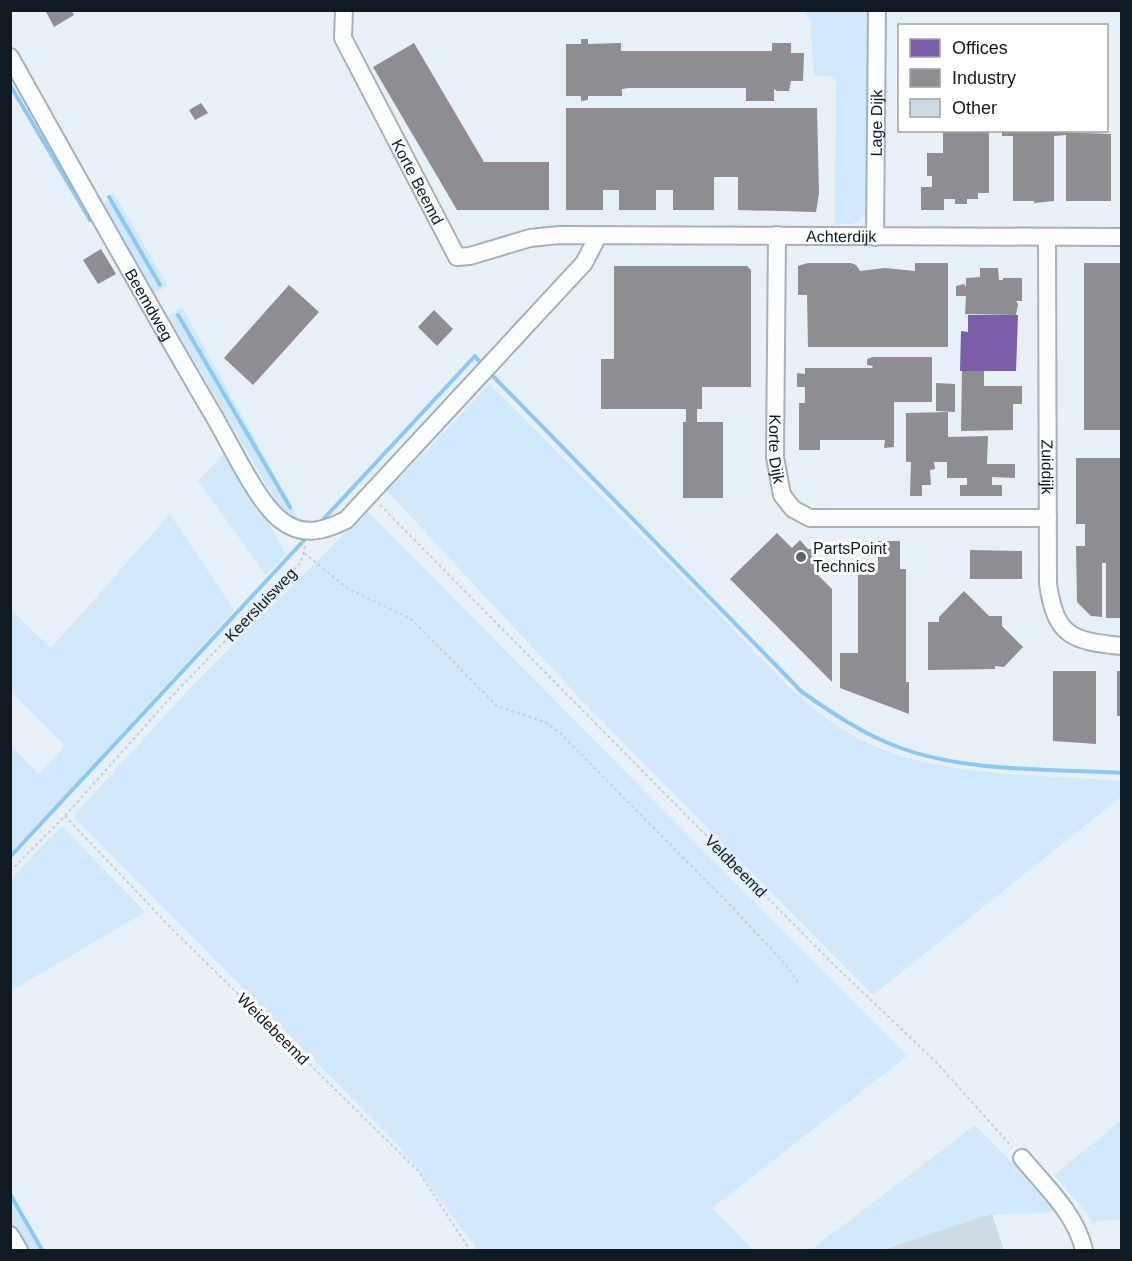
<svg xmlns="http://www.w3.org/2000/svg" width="1132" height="1261" font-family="Helvetica,sans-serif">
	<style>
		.green { fill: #cfe8fb }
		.offices { fill: #7b5ea7 }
		.industry { fill: #8d8d92 }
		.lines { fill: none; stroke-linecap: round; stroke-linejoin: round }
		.stream { stroke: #88c9f6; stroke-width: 4 }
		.building { fill: #cddbe5 }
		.minor-casing { stroke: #a6b0b7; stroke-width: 20 }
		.path { stroke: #caced0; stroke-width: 2; stroke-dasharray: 3 3; stroke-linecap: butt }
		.minor { stroke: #fbfdfe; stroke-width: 16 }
		.poi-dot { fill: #5b656d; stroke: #fff; stroke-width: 2 }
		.labels { text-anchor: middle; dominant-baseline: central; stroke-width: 6; stroke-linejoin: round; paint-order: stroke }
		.street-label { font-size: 16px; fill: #0f1a22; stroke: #fff }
		.poi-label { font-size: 16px; fill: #0f1a22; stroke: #fff; text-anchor: start }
	</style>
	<rect width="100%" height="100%" fill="#e7f0f7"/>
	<path class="green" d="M803 11H868L866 206 864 216 853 224H835L836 77 814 75 810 20Z
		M113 192 168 286 154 293 103 206Z
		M182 307 306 532 298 539 168 316Z
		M490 384C562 457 635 530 708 603 759 655 810 720 879 748 948 777 1047 775 1121 781V797L873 995 589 708 387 491Z
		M227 450 286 554 266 575 198 481Z
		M367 511 907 1056 712 1208 753 1250H478L399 1146 75 818 76 813 193 685Z
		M170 514 234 610 11 854V745L38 774 65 746 11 692V610L51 648Z
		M62 826 145 912 11 991V879Z
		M1121 1121V1219L1092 1222 1087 1213 1054 1175Z
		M975 1125 1056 1208 1050 1213 998 1214 878 1250H811Z
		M10 1195 42 1250H27L11 1221Z"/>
	<path class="offices" d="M968 315H1018L1016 371H960L961 331 968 332Z"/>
	<path class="industry" d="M45 10H71L74 15 54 27Z
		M581 39H588V44L621 43V51H772V43H791V53H804L803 81H791L789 91H777L774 89V101H746V88H629L622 89V96H588V100L581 101V96H566V44H581Z
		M414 43 484 162H549V210H457L373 67Z
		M201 103 208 113 195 120 189 110Z
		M566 108H817L819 193 816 212 738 210V177H714V210H673V190H656V210H619V190H603V210H566Z
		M943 130H989V193H978V199H967V204H955V199H944V210H921V187H932V176H927V153H943Z
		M1002 130 1111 134V201H1066V135L1054 136V201L1034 203V201H1013V136H1002Z
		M101 249 116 274 98 284 83 260Z
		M808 263H851L856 265 860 271 885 268 915 271V263H948V347H808L807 295H798V266Z
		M1084 263H1121L1122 430H1084Z
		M614 266H747L751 270V387H702V409H697V422H723V498H683V422H686V409H601V359H614Z
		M980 268H998L999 280H1003V278H1022V301H1016L1018 304 1016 315 965 314 966 296H956V286L964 284 966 287V278L980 277Z
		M289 285 319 312 253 385 224 358Z
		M434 310 453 329 437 346 418 327Z
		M873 357H932V402H894V447L884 448 885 440H820V450H799V403H805V387H797V373L805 374V368H872L873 366 867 365V359Z
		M962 371H984V386H1022V404H1013V430L961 431Z
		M936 383 955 384V412L936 411Z
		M948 412V437L988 436 987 464H1015V478L992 477V485H1002V496H960V485H967V478H947V462H934L935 469 930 470 931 485H922V496H910L911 462H906V413Z
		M1076 458H1122V618H1106V563H1102V617L1091 616 1077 602 1076 546H1085V524H1076Z
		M777 533 792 548 800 540 808 549H817L816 573 832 589V682L730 579Z
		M878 541H900V569H906V682H909V714L840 688V653H858V569H878Z
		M970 550 1022 551V579H970Z
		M964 591 989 616H1002V626L1023 647 1004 667 995 666V669L928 670V622H939V617Z
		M1053 671H1096V744L1053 741Z
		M1117 671H1122V716H1117Z"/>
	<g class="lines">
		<path class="stream" d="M10 85 90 220
			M109 197 160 285
			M178 315 290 507
			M488 371 802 692C832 713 863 734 898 747 963 772 1052 769 1122 773
			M319 524 475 356 483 366
			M10 857 308 536
			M10 1194 42 1250"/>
	</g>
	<path class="building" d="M992 1214 1004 1250H881Z"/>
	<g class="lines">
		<defs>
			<g id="minor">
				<path id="s3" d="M344 10 343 38 457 257 470 256 530 238 559 235 1122 237"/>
				<path id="s4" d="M10 57C78 178 145 299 215 418 231 445 258 504 282 521 303 537 324 531 346 520L584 263 598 236"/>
				<path id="s5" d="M777 235 775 457 782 495 793 509 810 518H1048"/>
				<path id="s6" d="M875 237 877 10"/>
				<path id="s7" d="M1047 237 1048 584C1056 637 1072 641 1122 646"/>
				<path d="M1022 1158C1045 1186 1076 1214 1084 1250"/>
				<path d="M10 1235 19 1250"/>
			</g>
		</defs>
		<use href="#minor" class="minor-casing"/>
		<g class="path">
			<path id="s1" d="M380 505 831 962 937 1063 1012 1147"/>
			<path d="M304 553 347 588 411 619 497 706 545 722 560 733 733 908 786 965 799 984"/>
			<path d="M65 816 171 928 418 1171 470 1250"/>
			<path id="s2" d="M10 871 65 816 171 697 301 562 305 546"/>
		</g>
		<use href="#minor" class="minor"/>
	</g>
	<circle class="poi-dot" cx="801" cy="557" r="6"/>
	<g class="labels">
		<g class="street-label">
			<text stroke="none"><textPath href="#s6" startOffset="114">Lage Dijk</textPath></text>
			<text stroke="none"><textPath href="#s3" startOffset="190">Korte Beemd</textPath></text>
			<text stroke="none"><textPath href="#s3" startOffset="662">Achterdijk</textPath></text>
			<text stroke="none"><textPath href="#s4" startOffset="284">Beemdweg</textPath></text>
			<text stroke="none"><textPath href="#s5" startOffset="214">Korte Dijk</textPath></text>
			<text stroke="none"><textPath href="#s7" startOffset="230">Zuiddijk</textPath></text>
			<text stroke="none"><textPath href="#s2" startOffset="366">Keersluisweg</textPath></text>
			<text stroke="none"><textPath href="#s1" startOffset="507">Veldbeemd</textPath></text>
			<text transform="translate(273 1029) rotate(45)">Weidebeemd</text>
		</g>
		<g class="poi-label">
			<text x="813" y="548">PartsPoint<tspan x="813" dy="18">Technics</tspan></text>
		</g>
	</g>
	<rect width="1132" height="1261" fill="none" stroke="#0f1a22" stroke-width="24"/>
	<rect x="898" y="24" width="210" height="108" fill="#ffffff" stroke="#9fa3a7" stroke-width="1.5"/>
	<rect x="910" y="39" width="30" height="18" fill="#7b5ea7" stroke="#9fa3a7" stroke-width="1.5"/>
	<text x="952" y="54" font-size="18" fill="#0f1a22">Offices</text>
	<rect x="910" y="69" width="30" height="18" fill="#8d8d92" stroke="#9fa3a7" stroke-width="1.5"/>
	<text x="952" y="84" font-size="18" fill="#0f1a22">Industry</text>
	<rect x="910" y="99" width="30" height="18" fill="#cddbe5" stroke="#9fa3a7" stroke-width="1.5"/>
	<text x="952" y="114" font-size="18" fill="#0f1a22">Other</text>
</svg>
